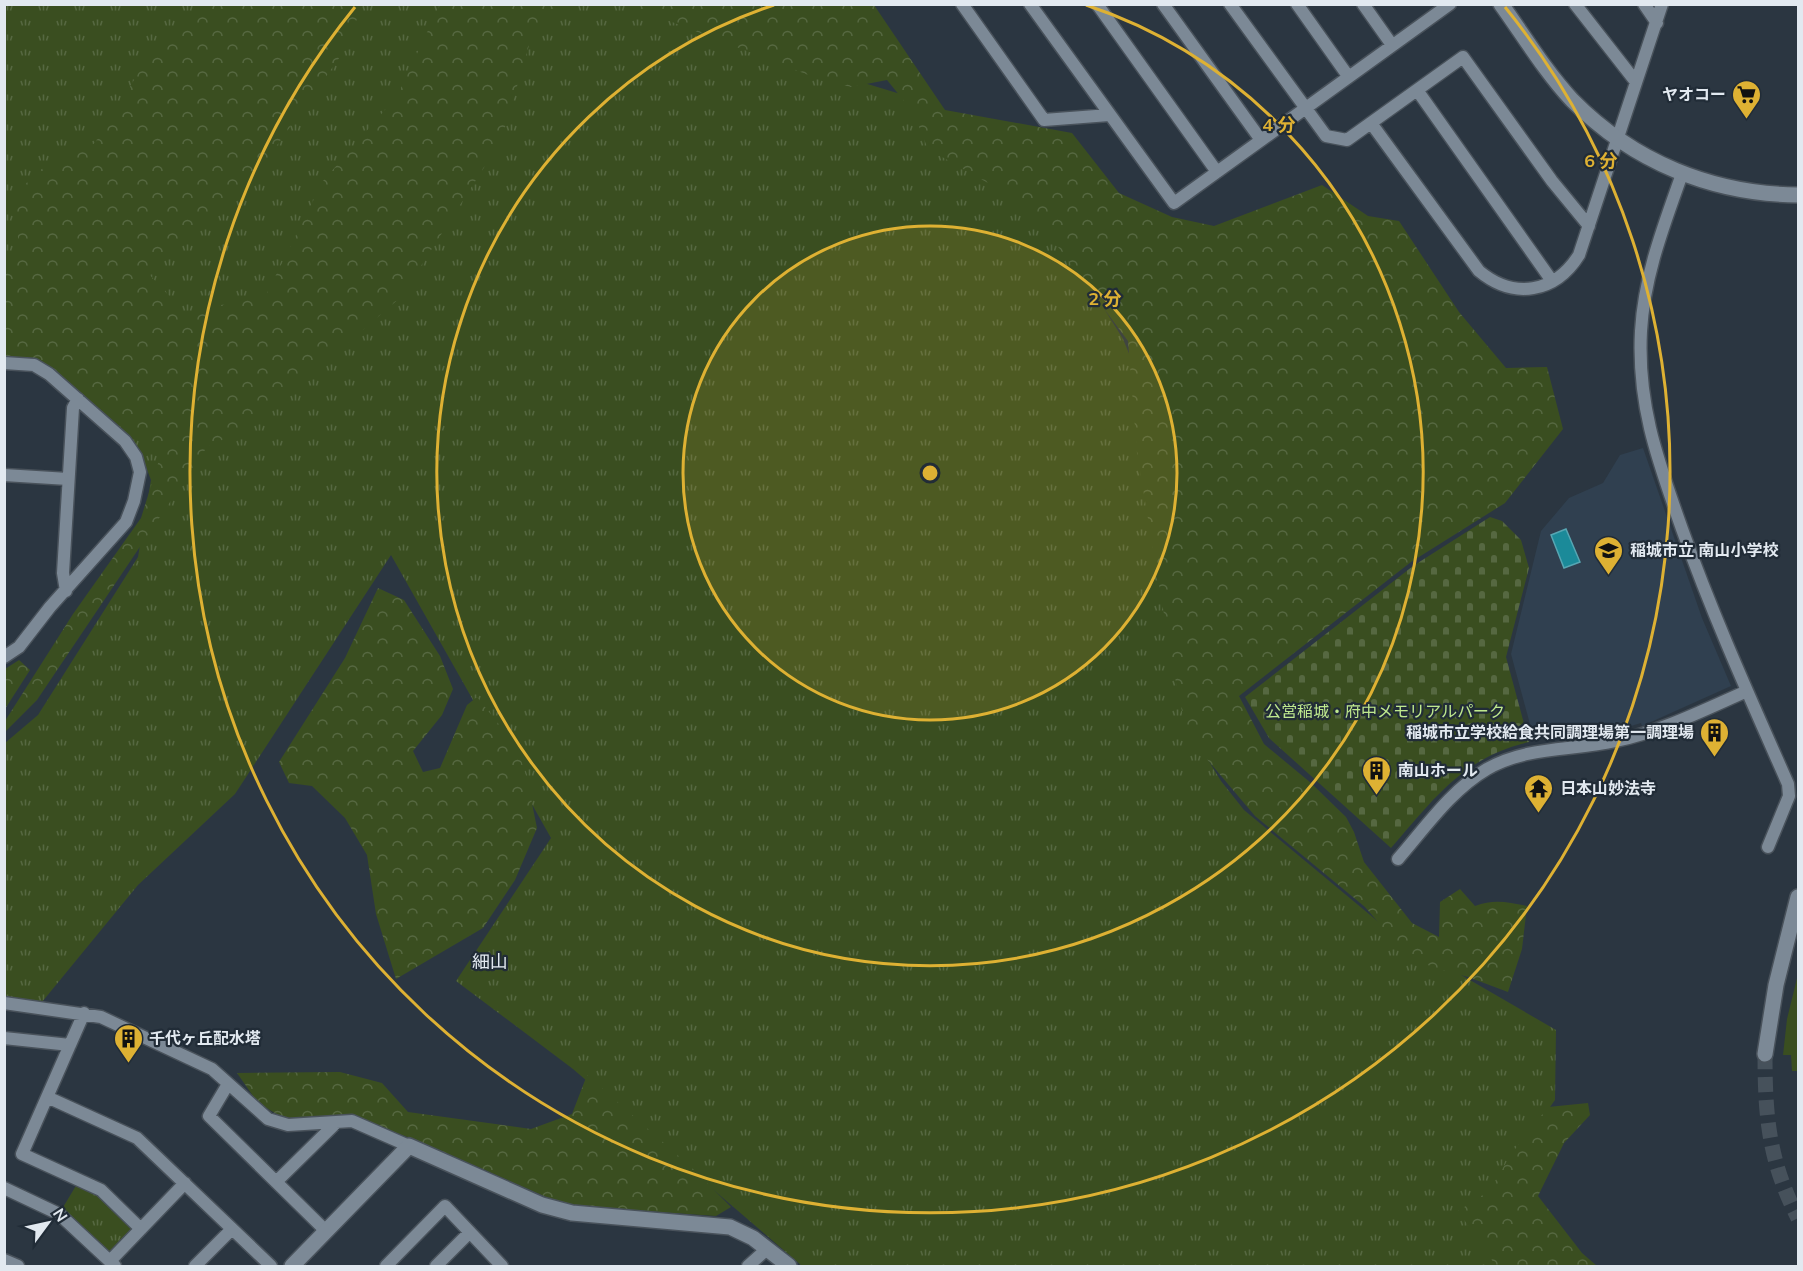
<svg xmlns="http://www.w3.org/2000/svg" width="1803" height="1271" font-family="Mulish,'Noto Sans JP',sans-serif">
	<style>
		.built { fill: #304050 }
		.grass { fill: url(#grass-tufts) }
		.forest { fill: url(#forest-crowns) }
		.cemetery { fill: url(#cemetery-stones) }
		.garden { fill: #3a4e20 }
		.water { fill: #1b8a99; stroke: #57a6b3; stroke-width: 1.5 }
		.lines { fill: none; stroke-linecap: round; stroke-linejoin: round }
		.secondary-tunnel { stroke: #46515b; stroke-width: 15; stroke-dasharray: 15 8; stroke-linecap: butt }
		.minor-casing { stroke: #49525b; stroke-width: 15 }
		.tertiary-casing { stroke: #49525b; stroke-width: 18 }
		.secondary-casing { stroke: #49525b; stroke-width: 18 }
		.minor { stroke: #7c8996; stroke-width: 12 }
		.tertiary { stroke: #7c8996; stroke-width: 15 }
		.secondary { stroke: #7c8996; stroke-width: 15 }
		.ring { fill: none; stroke: #deb133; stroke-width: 3 }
		.labels { text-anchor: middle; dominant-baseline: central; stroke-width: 4.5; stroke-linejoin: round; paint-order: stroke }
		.poi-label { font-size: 16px; font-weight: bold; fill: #e2e9f0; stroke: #212c37; text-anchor: start }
		.park-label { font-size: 16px; fill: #bfe98e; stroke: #212c37 }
		.neighbourhood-label { font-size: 18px; fill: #e2e9f0; stroke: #212c37 }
		.centre { fill: #deb133; stroke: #212c37; stroke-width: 3 }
		.ring-label { font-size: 18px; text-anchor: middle; font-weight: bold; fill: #deb133; stroke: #212c37; stroke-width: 4.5; stroke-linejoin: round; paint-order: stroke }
	</style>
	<defs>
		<pattern id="grass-tufts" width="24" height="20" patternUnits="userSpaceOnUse" patternTransform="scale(1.5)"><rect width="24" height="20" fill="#3a4e20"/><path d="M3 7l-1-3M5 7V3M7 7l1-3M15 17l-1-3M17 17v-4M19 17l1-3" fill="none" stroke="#566841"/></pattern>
		<pattern id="forest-crowns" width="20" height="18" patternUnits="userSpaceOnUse" patternTransform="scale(1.5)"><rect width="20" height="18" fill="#3a4e20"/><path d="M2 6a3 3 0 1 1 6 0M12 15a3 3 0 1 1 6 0" fill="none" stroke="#566841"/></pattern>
		<pattern id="cemetery-stones" width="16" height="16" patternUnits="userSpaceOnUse" patternTransform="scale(1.5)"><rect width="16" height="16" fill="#3a4e20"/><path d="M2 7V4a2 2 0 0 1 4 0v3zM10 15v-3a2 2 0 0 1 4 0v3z" fill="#566841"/></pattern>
	</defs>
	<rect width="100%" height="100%" fill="#2b3641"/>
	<path class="built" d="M1643 448 1702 618 1731 686 1642 726 1641 723 1631 726 1531 728 1511 654 1541 531 1569 498 1603 483 1620 455Z"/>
	<path class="grass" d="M5 5H663L808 66 917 99 1015 176 1080 270 1123 339 1141 383 1202 750 1221 781 1244 810 1399 939 1556 1030 1555 1100 1472 1216 1505 1266H802L573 1069 456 981 551 838 391 555 235 794 138 885 42 1002 5 998V743L38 715 138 557 151 480 140 451 117 424 50 366 5 355Z
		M77 1184 97 1193 131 1226 132 1231 113 1251 107 1252 62 1209Z"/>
	<path class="forest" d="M637 4 874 5 945 110 1072 133 1119 193 1172 217 1214 226 1322 185 1368 216 1399 221 1459 312 1506 368 1547 367 1563 429 1505 503 1411 562 1239 696 1264 744 1311 783 1346 817 1354 832 1364 862 1412 923 1439 937 1440 902 1460 889 1475 906C1494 899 1507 902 1527 906L1522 949 1508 992 1468 977 1431 967 1397 944 1365 907 1255 816 1200 751 1183 716 1173 668 1137 453 1128 341 1027 205 928 149 913 112 887 80 851 87 816 78 636 8Z
		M204 5H363L342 54 243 193 146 271 185 313 266 295 323 181 397 96 440 5H569L530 42 501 141 401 297 251 426 207 447 37 700 5 732V721L73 614 141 518 160 457 109 400 36 360 5 357V264L21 253 11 201 36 172 96 142 142 67Z
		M378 588 404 600 440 656 453 689 442 715 413 751 423 772 440 768 467 705 477 697 517 747 527 779 537 828 515 880 483 928 396 979 376 914 367 855 345 818 312 786 289 783 279 762 345 658Z
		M19 660 30 670 5 709V669Z
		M340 1072 382 1083 408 1112 531 1129 572 1114 587 1075 691 1167 731 1207 716 1216 575 1206 553 1200 421 1142 348 1115 285 1119 258 1103 237 1073Z
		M1588 1103 1590 1115 1564 1143 1538 1196 1582 1253 1597 1266H1496L1458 1211 1489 1191 1512 1153 1548 1107Z"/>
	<path class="cemetery" d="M1490 517 1502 521 1521 540 1529 568 1506 657 1529 742C1463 757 1433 800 1391 848L1269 738 1245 697 1413 566Z"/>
	<path class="garden" d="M1798 974V1071H1792L1791 1055H1783L1787 1019Z"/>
	<path class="water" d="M1566 529 1580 562 1564 568 1551 535Z"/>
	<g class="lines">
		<path class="secondary-tunnel" d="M1765 1054C1765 1118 1769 1161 1798 1218"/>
		<defs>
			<path id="minor" d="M962 4 1044 120 1109 115
				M1030 4 1174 203 1450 4
				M1097 4 1217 172
				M1163 4 1261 140
				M1230 4 1326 136 1347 140 1463 57 1552 181 1589 226
				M1297 4 1348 76
				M1363 4 1392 45
				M1575 4 1636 82
				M1644 4 1657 23
				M1417 90 1552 281
				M1371 123 1479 271C1514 300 1555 293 1579 255L1662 4
				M1682 174C1664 225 1644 276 1641 331 1637 405 1658 461 1682 529 1713 616 1751 700 1788 784L1789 796 1768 847
				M4 363 34 365 49 374 125 441 136 457 140 472 134 501 126 522 50 607 19 647 4 657
				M4 475 68 479
				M66 591 63 573 73 408 78 399
				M1398 859C1425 828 1451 790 1487 769 1527 746 1572 751 1616 741 1662 731 1704 710 1747 691
				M4 1003 101 1017 212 1069 268 1119 288 1125 352 1121 409 1146
				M84 1013 22 1154 101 1190 141 1229
				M4 1038 70 1045
				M228 1084 209 1116 326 1231
				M47 1097 137 1138 271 1266
				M276 1182 337 1122
				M4 1188 59 1214 115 1266
				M4 1260 18 1266
				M110 1261 185 1183
				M195 1266 232 1229
				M386 1266 445 1206 502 1266
				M436 1266 470 1232
				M748 1266 767 1249"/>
			<path id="tertiary" d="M1501 4C1524 36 1545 71 1572 100 1633 162 1712 194 1798 195
				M292 1266 409 1146 542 1205 572 1213 730 1227 753 1238 789 1266"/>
			<path id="secondary" d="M1765 1054 1776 985 1798 897"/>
		</defs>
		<use href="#minor" class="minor-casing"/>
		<use href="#tertiary" class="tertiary-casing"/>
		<use href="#secondary" class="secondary-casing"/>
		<use href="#minor" class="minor"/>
		<use href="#tertiary" class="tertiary"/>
		<use href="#secondary" class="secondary"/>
	</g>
	<circle cx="930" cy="473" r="247" fill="#deb133" fill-opacity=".12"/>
	<g class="ring">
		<circle cx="930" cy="473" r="247"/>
		<path d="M1086 5A493 493 0 1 1 774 5"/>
		<path d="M1505 7A740 740 0 1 1 355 7"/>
	</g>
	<defs>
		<symbol id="supermarket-pin" viewBox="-11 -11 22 30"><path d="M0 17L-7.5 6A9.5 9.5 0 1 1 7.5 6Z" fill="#deb133" stroke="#212c37"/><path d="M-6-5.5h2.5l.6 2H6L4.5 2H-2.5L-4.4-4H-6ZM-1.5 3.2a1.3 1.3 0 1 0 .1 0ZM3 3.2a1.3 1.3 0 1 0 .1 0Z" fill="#111"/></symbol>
		<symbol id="school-pin" viewBox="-11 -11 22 30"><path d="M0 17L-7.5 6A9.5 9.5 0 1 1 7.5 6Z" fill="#deb133" stroke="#212c37"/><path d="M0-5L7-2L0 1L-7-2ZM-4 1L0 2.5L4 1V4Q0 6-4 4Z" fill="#111"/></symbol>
		<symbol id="building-pin" viewBox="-11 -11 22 30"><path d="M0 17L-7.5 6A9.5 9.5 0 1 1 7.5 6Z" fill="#deb133" stroke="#212c37"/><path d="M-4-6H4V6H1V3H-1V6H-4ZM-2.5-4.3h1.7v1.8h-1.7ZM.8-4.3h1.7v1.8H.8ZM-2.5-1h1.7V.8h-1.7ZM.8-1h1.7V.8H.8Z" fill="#111"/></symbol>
		<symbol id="temple-pin" viewBox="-11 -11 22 30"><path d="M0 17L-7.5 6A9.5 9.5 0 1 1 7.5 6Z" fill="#deb133" stroke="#212c37"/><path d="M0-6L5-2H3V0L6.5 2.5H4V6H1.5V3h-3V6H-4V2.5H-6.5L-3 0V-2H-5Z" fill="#111"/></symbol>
	</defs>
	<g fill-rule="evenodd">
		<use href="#supermarket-pin" x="1730" y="78" width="33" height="45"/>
		<use href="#school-pin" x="1592" y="534" width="33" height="45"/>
		<use href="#building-pin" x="1698" y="716" width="33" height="45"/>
		<use href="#building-pin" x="1360" y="754" width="33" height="45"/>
		<use href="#temple-pin" x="1522" y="772" width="33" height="45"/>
		<use href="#building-pin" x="112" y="1022" width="33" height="45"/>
	</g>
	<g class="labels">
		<g class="poi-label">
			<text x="1726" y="94" text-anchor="end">ヤオコー</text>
			<text x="1630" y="550">稲城市立 南山小学校</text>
			<text x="1694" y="732" text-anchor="end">稲城市立学校給食共同調理場第一調理場</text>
			<text x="1398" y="770">南山ホール</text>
			<text x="1560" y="788">日本山妙法寺</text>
			<text x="149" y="1038">千代ヶ丘配水塔</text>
		</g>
		<g class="park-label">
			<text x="1385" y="711">公営稲城・府中メモリアルパーク</text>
		</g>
		<g class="neighbourhood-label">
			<text x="490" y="961">細山</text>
		</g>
	</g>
	<circle cx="930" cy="473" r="9" class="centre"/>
	<g class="ring-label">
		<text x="1279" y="131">4 分</text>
		<text x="1601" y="167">6 分</text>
		<text x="1105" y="305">2 分</text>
	</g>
	<rect width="1803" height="1271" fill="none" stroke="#e2e9f0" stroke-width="12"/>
	<g transform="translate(48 1223) rotate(57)" stroke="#212c37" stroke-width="4.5" paint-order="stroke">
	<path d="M0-4.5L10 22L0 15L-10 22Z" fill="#e2e9f0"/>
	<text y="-9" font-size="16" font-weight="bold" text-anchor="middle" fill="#e2e9f0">N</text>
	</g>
</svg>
